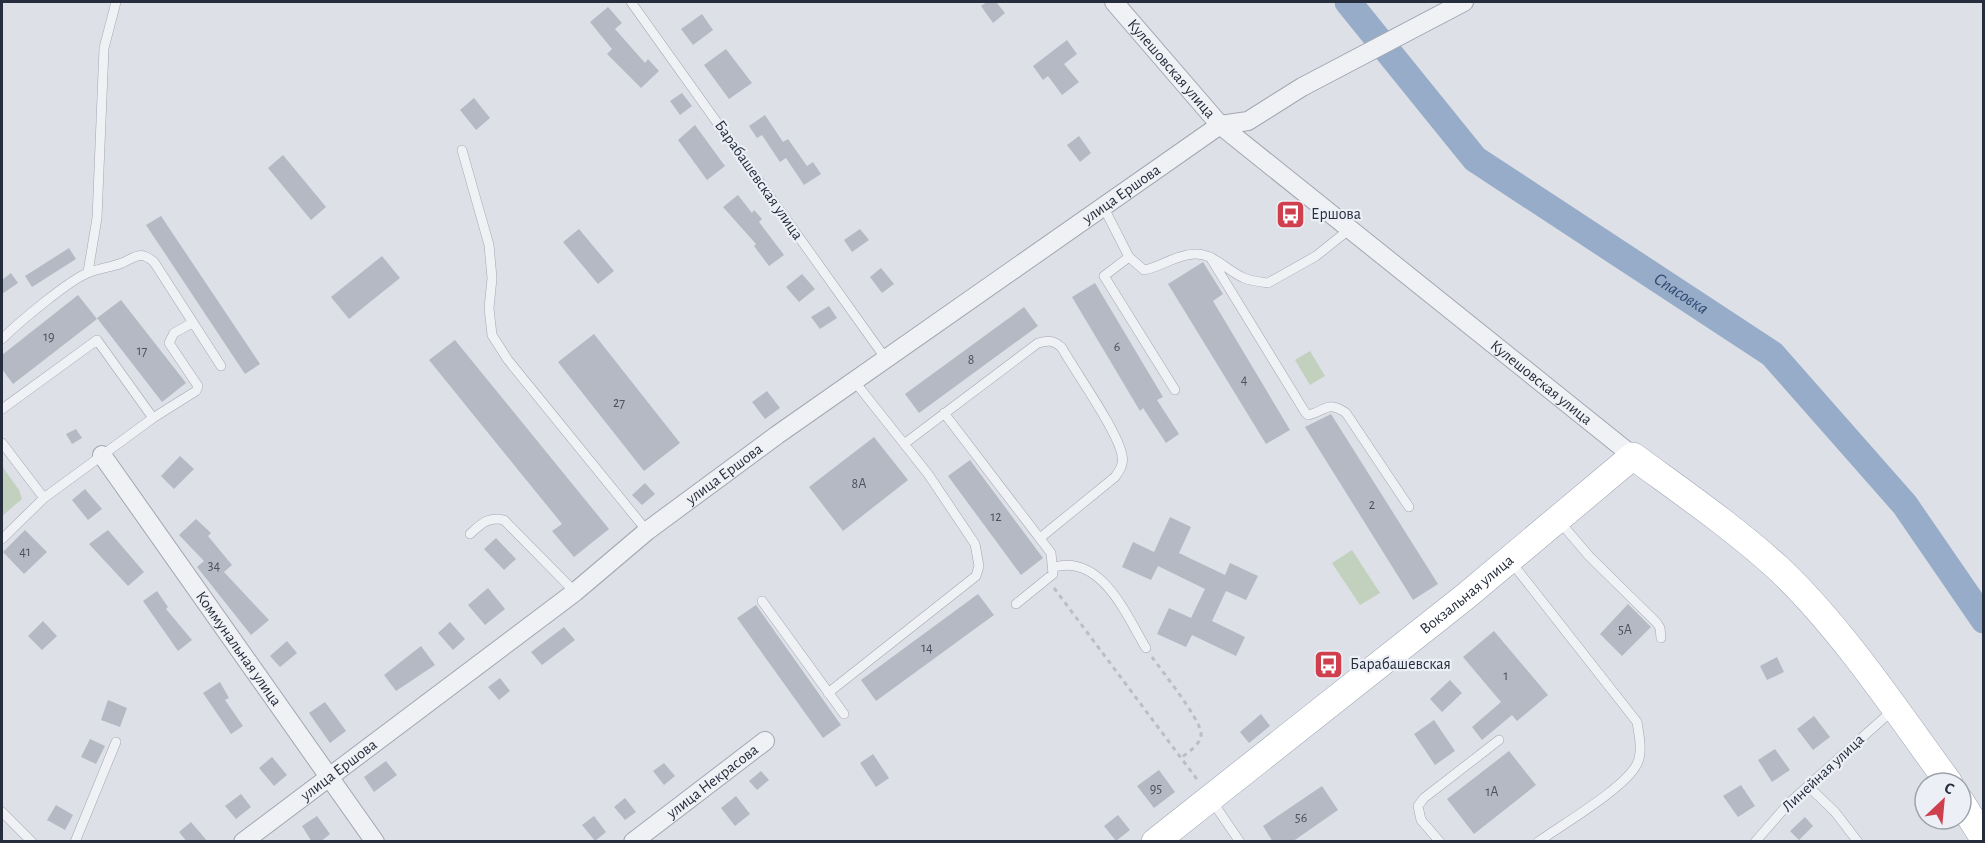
<svg xmlns="http://www.w3.org/2000/svg" width="1985" height="843" font-family="'Alegreya Sans',sans-serif">
	<style>
		.green { fill: #c2d1be }
		.lines { fill: none; stroke-linecap: round; stroke-linejoin: round }
		.river { stroke: #97acc8; stroke-width: 27 }
		.building { fill: #b4b9c4 }
		.lane-casing { stroke: #a2a7b1; stroke-width: 10 }
		.street-casing { stroke: #a2a7b1; stroke-width: 20 }
		.primary-casing { stroke: #9ca4b3; stroke-width: 28 }
		.path { stroke: #bbbec5; stroke-width: 3; stroke-dasharray: 4.5 4.5; stroke-linecap: butt }
		.lane { stroke: #eff1f5; stroke-width: 9 }
		.street { stroke: #eff1f5; stroke-width: 18 }
		.primary { stroke: #fff; stroke-width: 27 }
		.labels { text-anchor: middle; dominant-baseline: central; stroke-width: 4.5; stroke-linejoin: round; paint-order: stroke }
		.number-label { font-size: 14px; fill: #4a515f }
		.street-label { font-size: 16px; fill: #262e3d; stroke: #eceff5 }
		.poi-label { font-size: 16px; fill: #262e3d; stroke: #eceff5; text-anchor: start }
		.water-label { font-size: 18px; font-style: italic; fill: #304a72; stroke: #eceff5 }
	</style>
	<rect width="100%" height="100%" fill="#dde0e7"/>
	<path class="green" d="M1310 351 1325 376 1310 385 1295 360Z
		M2 466 19 490 22 499 2 516Z
		M1352 550 1380 593 1360 605 1332 563Z"/>
	<g class="lines">
		<path class="river" id="s1" d="M1348 2 1475 159 1772 354 1905 505 1984 620"/>
	</g>
	<path class="building" d="M987 2H996L1005 13 993 23 981 6Z
		M608 7 622 23 615 29 645 63 648 59 659 71 641 88 607 54 612 49 590 22Z
		M702 14 713 30 693 45 681 29Z
		M1067 40 1077 54 1064 64 1079 82 1062 95 1048 76 1043 80 1033 66Z
		M726 49 752 83 729 99 704 65Z
		M682 93 692 106 680 115 670 101Z
		M474 98 490 118 476 130 460 110Z
		M765 115 783 142 788 139 807 166 813 162 821 174 804 185 786 158 780 162 762 135 757 138 749 126Z
		M695 125 725 166 707 180 678 140Z
		M1079 136 1091 153 1080 162 1067 145Z
		M283 155 326 207 311 220 268 168Z
		M738 195 752 213 754 210 762 219 759 222 784 255 769 266 754 246 756 244 723 207Z
		M161 216 260 364 245 374 146 225Z
		M579 229 614 271 598 284 563 242Z
		M860 229 869 240 852 252 844 240Z
		M69 248 76 259 32 287 25 276Z
		M382 256 400 278 349 319 331 297Z
		M1203 262 1223 294 1213 301 1290 430 1266 444 1168 284Z
		M881 268 894 284 882 293 870 277Z
		M11 273 18 283 2 294V280Z
		M802 274 815 289 799 302 786 287Z
		M1095 283 1163 397 1157 400 1179 434 1166 443 1143 408 1140 411 1072 297Z
		M78 295 97 319 13 384 2 369V355Z
		M121 300 186 383 162 402 97 318Z
		M829 306 837 318 820 329 811 317Z
		M1024 307 1038 326 919 413 905 394Z
		M594 334 680 443 644 471 558 362Z
		M455 340 609 529 574 557 552 531 562 524 429 360Z
		M767 391 780 408 765 419 752 402Z
		M1331 414 1438 584 1413 600 1305 427Z
		M76 429 82 438 72 444 66 434Z
		M874 437 908 480 843 531 809 487Z
		M180 456 194 469 174 489 161 476Z
		M970 460 1043 558 1021 575 948 476Z
		M645 483 655 494 642 505 632 495Z
		M85 489 102 509 88 520 72 500Z
		M1170 517 1191 527 1179 553 1225 575 1230 563 1258 576 1246 600 1226 591 1212 621 1245 637 1236 656 1192 635 1186 647 1157 634 1169 608 1191 618 1205 589 1158 566 1151 580 1122 567 1133 542 1154 552Z
		M196 519 211 533 208 536 232 565 224 572 269 620 251 635 197 567 204 561 179 535Z
		M25 530 47 552 24 574 3 552Z
		M108 530 144 572 128 586 89 544Z
		M496 538 516 559 504 570 484 549Z
		M488 588 505 609 485 625 468 605Z
		M157 591 168 607 166 609 192 640 178 651 143 601Z
		M978 594 994 615 876 701 861 680Z
		M1628 604 1651 627 1622 656 1600 634Z
		M756 605 841 725 823 738 737 618Z
		M43 621 57 636 42 650 28 636Z
		M450 622 465 639 453 650 438 633Z
		M564 627 575 640 542 665 531 652Z
		M1494 631 1548 695 1517 721 1512 715 1482 740 1472 727 1501 702 1463 657Z
		M287 641 297 653 280 667 270 656Z
		M421 646 435 665 396 691 384 675Z
		M1777 657 1784 672 1767 680 1760 666Z
		M500 678 510 691 499 700 488 687Z
		M1450 680 1462 693 1442 712 1430 699Z
		M220 682 229 698 225 700 243 726 231 734 203 693Z
		M108 700 127 708 120 727 101 720Z
		M325 702 346 731 330 743 309 713Z
		M1261 714 1270 726 1249 743 1240 732Z
		M1814 716 1830 737 1813 750 1797 729Z
		M1434 720 1455 751 1435 765 1414 734Z
		M90 739 105 746 96 764 81 757Z
		M1775 749 1790 770 1772 782 1758 760Z
		M1509 751 1536 785 1474 834 1447 799Z
		M873 754 889 778 876 787 860 763Z
		M272 757 287 775 274 786 259 768Z
		M386 761 397 775 374 792 364 777Z
		M664 763 675 776 664 785 653 771Z
		M1159 770 1175 792 1154 808 1137 786Z
		M761 771 769 780 757 790 749 781Z
		M1741 785 1755 806 1738 817 1723 796Z
		M1322 786 1338 810 1292 842H1273L1263 826Z
		M241 794 251 807 236 819 225 806Z
		M736 796 750 814 735 826 721 808Z
		M625 798 636 812 625 820 614 807Z
		M56 805 73 815 65 830 47 820Z
		M1118 815 1130 830 1116 841 1104 826Z
		M317 816 330 834 320 842H312L302 826Z
		M594 816 606 832 595 841 582 825Z
		M1805 817 1813 826 1799 840 1790 831Z
		M191 822 208 842H187L179 832Z"/>
	<g class="lines">
		<defs>
			<path id="lane" d="M631 2 886 359
				M462 150 489 245 492 278 489 308 492 335 508 360 647 531
				M1104 208 1129 257 1144 270C1161 267 1175 255 1194 254 1214 253 1227 271 1244 278 1251 281 1260 282 1268 283L1316 256 1351 228
				M1129 257 1104 276 1175 390
				M1210 257 1305 412 1308 415C1327 411 1326 400 1346 413L1409 507
				M88 272 97 218 104 48 116 2
				M2 339C18 323 70 279 90 272 101 268 112 267 122 263 136 257 140 250 154 262L221 366
				M2 409 97 340 153 418
				M944 413 1051 553 1053 574 1016 604
				M2 443 44 498
				M904 444 1038 343C1048 340 1054 340 1062 348 1076 373 1117 430 1122 455 1124 464 1120 470 1115 477L1040 538
				M1560 522 1589 556 1657 623 1660 628 1661 638
				M470 534C481 524 488 516 504 520L575 592
				M2 539 44 498 153 418 196 391 198 386 169 343 174 333 192 323
				M1512 563 1637 722C1639 735 1643 752 1637 764 1625 788 1563 824 1538 842
				M1054 567C1102 554 1126 615 1146 648
				M762 601 844 714
				M828 693 976 576 979 566 975 544 928 474 855 382
				M1808 786 1835 812 1858 842
				M1212 801 1240 842
				M2 812 32 842
				M75 842 116 742
				M1440 842 1421 820 1418 806 1424 798 1499 740
				M1755 842 1789 803 1894 709"/>
			<g id="street">
				<path id="s2" d="M1114 2 1220 125 1633 456"/>
				<path id="s3" d="M102 455 375 842"/>
				<path id="s4" d="M243 842 575 592 647 531 777 435 1220 125 1248 121 1302 87 1464 2"/>
				<path id="s5" d="M633 842 765 741"/>
			</g>
			<g id="primary">
				<path d="M1961 802 1984 839"/>
				<path id="s6" d="M1155 842 1466 596 1633 456C1682 492 1733 527 1778 568 1841 627 1898 713 1949 783"/>
			</g>
		</defs>
		<use href="#lane" class="lane-casing"/>
		<use href="#street" class="street-casing"/>
		<use href="#primary" class="primary-casing"/>
		<path class="path" d="M1054 588 1199 782
			M1152 657C1162 671 1200 719 1201 733 1202 744 1188 752 1181 758"/>
		<use href="#lane" class="lane"/>
		<use href="#street" class="street"/>
		<use href="#primary" class="primary"/>
	</g>
	<defs>
		<symbol id="bus-square" viewBox="-11 -11 22 22"><rect x="-9" y="-9" width="18" height="18" rx="4" fill="#cf3f4e" stroke="#eceff5"/><path d="M-5-6H5V4H4V6H2V4H-2V6H-4V4H-5ZM-3.5-4V0h7V-4ZM-3.5 1.2v1.5H-2V1.2ZM2 1.2v1.5H3.5V1.2Z" fill="#fff"/></symbol>
	</defs>
	<g fill-rule="evenodd">
		<use href="#bus-square" x="1274" y="198" width="33" height="33"/>
		<use href="#bus-square" x="1312" y="648" width="33" height="33"/>
	</g>
	<g class="labels">
		<g class="number-label">
			<text x="49" y="337">19</text>
			<text x="1117" y="347">6</text>
			<text x="142" y="351">17</text>
			<text x="971" y="360">8</text>
			<text x="1244" y="380">4</text>
			<text x="619" y="403">27</text>
			<text x="859" y="484">8А</text>
			<text x="1372" y="505">2</text>
			<text x="996" y="517">12</text>
			<text x="25" y="552">41</text>
			<text x="214" y="566">34</text>
			<text x="1625" y="630">5А</text>
			<text x="927" y="648">14</text>
			<text x="1506" y="676">1</text>
			<text x="1156" y="789">95</text>
			<text x="1492" y="792">1А</text>
			<text x="1301" y="818">56</text>
		</g>
		<g class="street-label">
			<text stroke="none"><textPath href="#s2" startOffset="88">Кулешовская улица</textPath></text>
			<text transform="translate(759 180) rotate(55)">Барабашевская улица</text>
			<text stroke="none"><textPath href="#s4" startOffset="1092">улица Ершова</textPath></text>
			<text stroke="none"><textPath href="#s2" startOffset="574">Кулешовская улица</textPath></text>
			<text stroke="none"><textPath href="#s4" startOffset="606">улица Ершова</textPath></text>
			<text stroke="none"><textPath href="#s6" startOffset="398">Вокзальная улица</textPath></text>
			<text stroke="none"><textPath href="#s3" startOffset="237">Коммунальная улица</textPath></text>
			<text stroke="none"><textPath href="#s4" startOffset="120">улица Ершова</textPath></text>
			<text transform="translate(1823 773) rotate(-43)">Линейная улица</text>
			<text stroke="none"><textPath href="#s5" startOffset="100">улица Некрасова</textPath></text>
		</g>
		<g class="poi-label">
			<text x="1311" y="214">Ершова</text>
			<text x="1350" y="664">Барабашевская</text>
		</g>
		<g class="water-label">
			<text stroke="none"><textPath href="#s1" startOffset="448">Спасовка</textPath></text>
		</g>
	</g>
	<rect width="1985" height="843" fill="none" stroke="#262e3d" stroke-width="6"/>
	<g transform="translate(1943 801) rotate(26)"><circle r="28" fill="#eceff5" stroke="#9da2ab" stroke-width="1.5"/>
	<path d="M0-4.5L10 22L0 15L-10 22Z" fill="#cf3f4e"/>
	<text y="-9" font-size="16" font-weight="bold" text-anchor="middle" fill="#262e3d">С</text>
	</g>
</svg>
